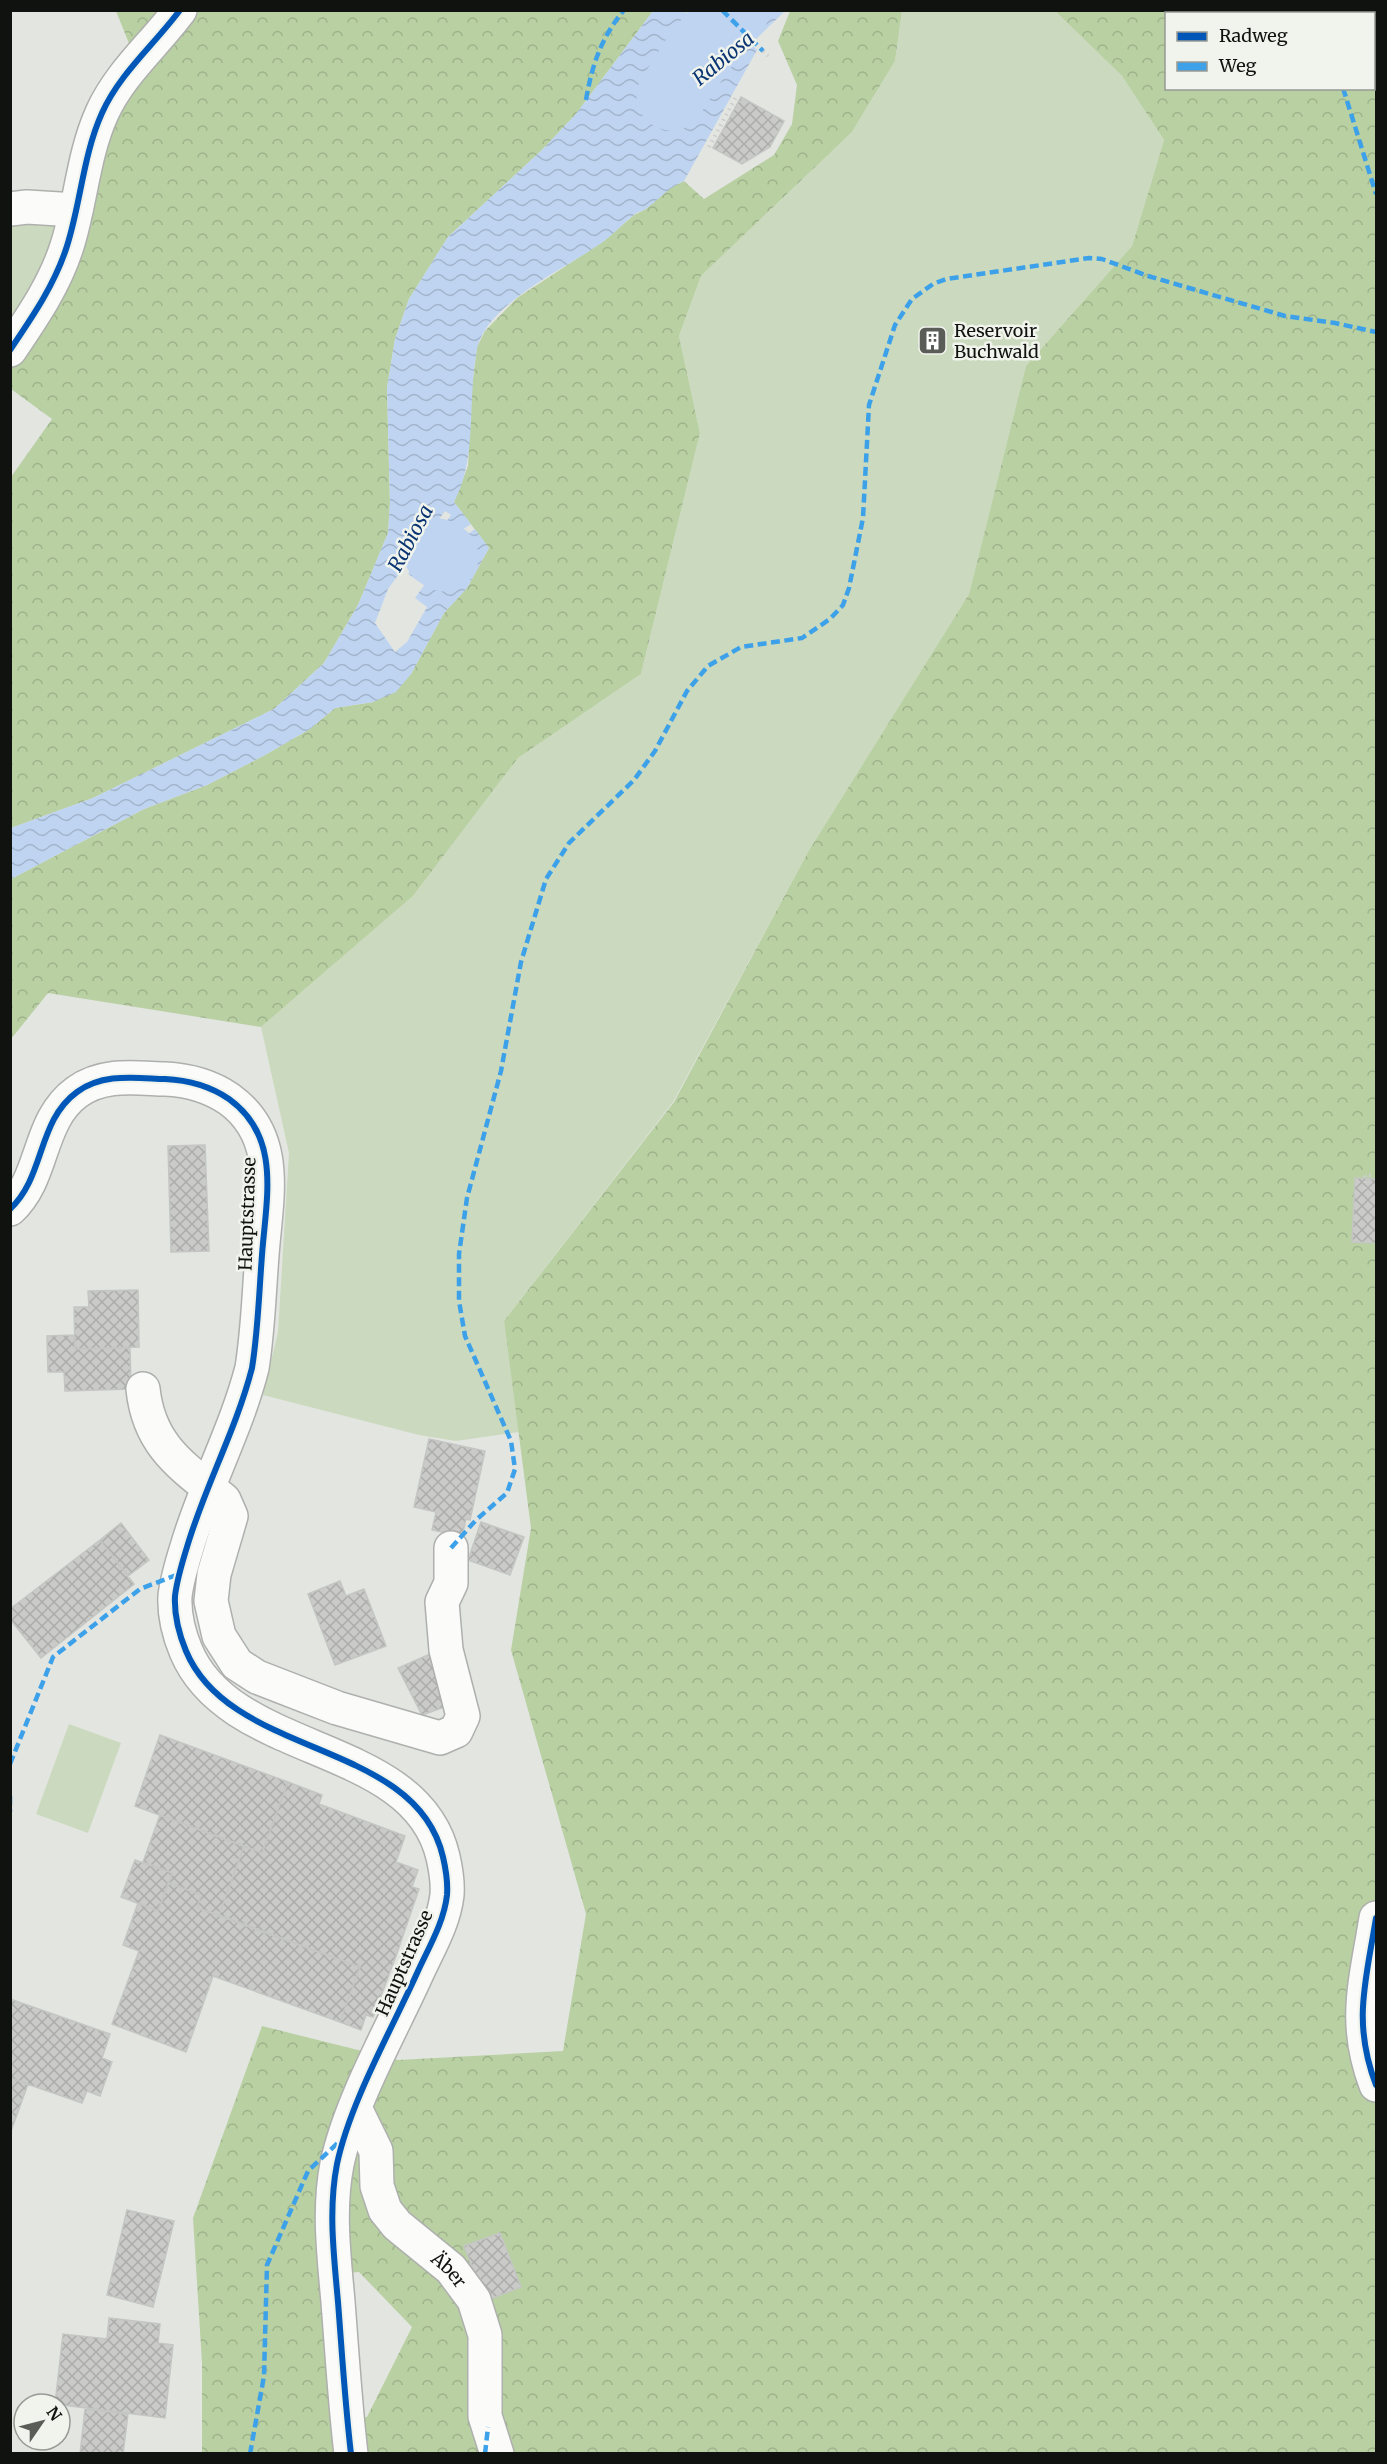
<svg xmlns="http://www.w3.org/2000/svg" width="1387" height="2464" font-family="Merriweather,serif">
	<style>
		.green { fill: #cbdabe }
		.forest { fill: url(#forest-crowns); fill-rule: evenodd }
		.water { fill: url(#water-waves) }
		.lines { fill: none; stroke-linecap: round; stroke-linejoin: round }
		.river { stroke: #bfd4f0; stroke-width: 69 }
		.building { fill: url(#building-cross-hatch); stroke: #c4c6c3; stroke-width: 1.5 }
		.minor-casing { stroke: #aeb0ad; stroke-width: 36 }
		.path { stroke: #cdcdcd; stroke-width: 4; stroke-dasharray: 1.5 4.5; stroke-linecap: butt }
		.minor { stroke: #fbfbfa; stroke-width: 33 }
		.quiet { stroke: #3da1ea; stroke-width: 4.5; stroke-dasharray: 9 4.5; stroke-linecap: butt }
		.cycleway-casing { stroke: #f0f4ec; stroke-width: 10 }
		.cycleway { stroke: #0057b8; stroke-width: 6 }
		.labels { text-anchor: middle; dominant-baseline: central; stroke-width: 5; stroke-linejoin: round; paint-order: stroke }
		.poi-label { font-size: 18px; fill: #10120f; stroke: #f0f4ec; text-anchor: start }
		.street-label { font-size: 18px; fill: #10120f; stroke: #f0f4ec }
		.water-label { font-size: 20px; font-style: italic; fill: #0a3572; stroke: #f0f4ec }
	</style>
	<defs>
		<pattern id="forest-crowns" width="20" height="18" patternUnits="userSpaceOnUse" patternTransform="scale(1.5)"><rect width="20" height="18" fill="#b9d0a3"/><path d="M2 6a3 3 0 1 1 6 0M12 15a3 3 0 1 1 6 0" fill="none" stroke="#9eb28b"/></pattern>
		<pattern id="water-waves" width="16" height="10" patternUnits="userSpaceOnUse" patternTransform="scale(1.5)"><rect width="16" height="10" fill="#bfd4f0"/><path d="M0 5q4-4 8 0t8 0" fill="none" stroke="#a3b5cd"/></pattern>
		<pattern id="building-cross-hatch" width="8" height="8" patternUnits="userSpaceOnUse" patternTransform="scale(1.5)"><rect width="8" height="8" fill="#cacbc8"/><path d="M0 0l8 8M0 8l8-8" fill="none" stroke="#acadab"/></pattern>
	</defs>
	<rect width="100%" height="100%" fill="#e3e5e1"/>
	<path class="green" d="M902 11H1055L1122 76 1164 140 1132 246 1026 366 969 594 808 852 673 1102 504 1321 519 1432 456 1441 419 1435 263 1395 278 1332 289 1153 261 1027 413 896 518 758 641 674 700 433 679 336 701 276 852 132 895 61Z
		M11 209 76 210 11 350Z
		M69 1724 121 1743 88 1833 36 1814Z"/>
	<path class="forest" d="M116 11H653L576 114 542 150 448 237 409 299 395 339 387 388 390 504 388 533 358 605 324 663 274 709 93 798 11 828V477L52 419 11 389V350L136 61Z
		M790 11H902L895 61 852 132 701 276 679 336 700 433 641 674 518 758 413 896 261 1027 48 993 11 1039V879L144 809 207 785 265 755 310 729 335 708 373 702 411 674 444 613 467 588 489 548 454 502 468 466 472 387 477 347 485 331 517 298 604 241 634 215 646 209 662 192 684 181 704 199 774 155 792 124 797 85 778 41Z
		M1055 11H1376V2453H202V2363L193 2218 262 2026 398 2060 563 2051 586 1914 511 1650 531 1528 504 1321 674 1102 808 852 969 594 1026 366 1132 246 1164 140 1122 76ZM1166 14H1374V88H1166ZM359 2272 412 2327 367 2417 347 2419 336 2274Z"/>
	<path class="water" d="M653 11H682L701 18 717 11 757 50 684 181C666 189 661 198 647 208 644 211 639 211 635 214 624 222 615 233 604 241 568 268 487 302 477 349 467 399 478 458 454 502L471 524 448 539 418 581 408 574 451 515 445 511 388 589 375 623 395 652 407 642 427 607 415 598 453 545 475 529 489 548 467 588 444 613 411 674 396 692 373 702 335 708 310 729 265 755 207 785 144 809 11 879V828L93 798 274 709 324 663 358 605 388 533 390 503 387 388 395 339 409 299 448 237 542 150 576 114Z
		M727 11H754L741 24Z
		M769 11H785L756 39 748 32Z"/>
	<g class="lines">
		<path class="river" d="M671 96 699 52 735 10
			M438 553 444 557"/>
	</g>
	<path class="building" d="M741 97 784 121 770 147 742 164 713 148Z
		M926 326 947 334 939 354 918 346Z
		M205 1145 209 1251 171 1252 168 1146Z
		M1355 1178 1376 1179V1243L1352 1242Z
		M138 1290 139 1347 75 1349 74 1307H89L88 1291Z
		M74 1335 75 1349 130 1348 131 1389 65 1391 64 1372H48L47 1336Z
		M429 1439 485 1451 470 1520 466 1519 462 1536 432 1530 436 1512 414 1507Z
		M481 1522 524 1537 510 1575 468 1560Z
		M121 1523 149 1560 128 1576 100 1540Z
		M100 1540 134 1584 41 1658 10 1619V1609Z
		M340 1581 346 1596 364 1589 386 1646 335 1665 308 1594Z
		M430 1654 450 1705 422 1715 398 1668Z
		M160 1735 288 1782 262 1853 135 1806Z
		M288 1782 322 1795 319 1804 405 1836 396 1862 418 1870 412 1887 419 1889 396 1956 373 2017 366 2015 361 2030 340 2022 360 1967 219 1915 244 1846 262 1853Z
		M160 1815 244 1846 219 1915 197 1908 201 1895 169 1883 172 1873 143 1862Z
		M135 1860 172 1873 158 1911 121 1897Z
		M169 1883 201 1895 197 1908 360 1967 340 2022 213 1976 186 2052 112 2024 139 1951 123 1945 138 1903 158 1911Z
		M10 1999 110 2034 102 2058 112 2062 100 2096 87 2091 82 2103 10 2078Z
		M10 2078 28 2084 10 2134Z
		M127 2210 174 2221 153 2307 107 2295Z
		M500 2233 521 2287 485 2301 464 2246Z
		M109 2318 160 2324 158 2343 173 2345 165 2418 55 2404 63 2334 107 2339Z
		M85 2409 128 2414 123 2454H80Z"/>
	<g class="lines">
		<defs>
			<g id="minor">
				<path d="M10 209 27 207 76 210"/>
				<path d="M10 350C33 316 55 284 67 246 81 202 83 155 102 113 120 73 154 45 180 10"/>
				<path d="M10 1209C45 1177 37 1121 77 1092 103 1073 134 1078 165 1079 187 1080 210 1086 229 1099 282 1137 266 1199 262 1255 259 1293 258 1331 252 1368 236 1430 205 1486 187 1547 182 1563 177 1579 175 1596 174 1615 179 1634 186 1651 231 1759 416 1739 443 1857 446 1870 448 1882 447 1895 444 1922 429 1947 418 1971 392 2029 350 2102 337 2164 328 2210 334 2256 338 2302 342 2353 345 2403 351 2454"/>
				<path d="M143 1389C149 1446 182 1466 224 1500L231 1516 214 1574 211 1601 219 1636 237 1664 257 1677 337 1708 440 1738 456 1731 463 1716 446 1650 442 1602 451 1583V1548"/>
				<path d="M1376 1918C1366 1981 1352 2022 1376 2085"/>
				<path id="s1" d="M355 2108 376 2151 377 2186 385 2210 397 2225 451 2269 474 2300 485 2335V2416L497 2454"/>
			</g>
		</defs>
		<use href="#minor" class="minor-casing"/>
		<path class="path" d="M763 51 768 56
			M709 147 737 95
			M1365 1189V1175H1376"/>
		<use href="#minor" class="minor"/>
		<path class="quiet" d="M722 10 763 51
			M1300 10 1302 14
			M1340 10 1343 14
			M1363 10V14
			M1343 88 1376 194
			M586 100C592 65 601 38 624 10
			M451 1548 476 1520 507 1493 515 1469 511 1441 465 1336 459 1301V1254L467 1198 501 1071 521 962 546 879 569 843 634 780 655 751 687 691 708 666 741 647 802 638 830 619 843 605 849 588 863 518 869 405 895 325 912 299 933 284 946 279 1089 258 1102 259 1148 276 1285 316 1335 323 1376 332
			M10 1764 53 1657 140 1589 179 1574
			M10 1796V1812
			M250 2454 264 2376 267 2265 308 2171 342 2139
			M485 2454 488 2427"/>
		<defs>
			<path id="cycleway" d="M10 350C33 316 55 284 67 246 81 202 83 155 102 113 120 73 154 45 180 10
				M10 1209C45 1177 37 1121 77 1092 103 1073 134 1078 165 1079 187 1080 210 1086 229 1099 282 1137 266 1199 262 1255 259 1293 258 1331 252 1368 236 1430 205 1486 187 1547 182 1563 177 1579 175 1596 174 1615 179 1634 186 1651 231 1759 416 1739 443 1857 446 1870 448 1882 447 1895 444 1922 429 1947 418 1971 392 2029 350 2102 337 2164 328 2210 334 2256 338 2302 342 2353 345 2403 351 2454
				M1376 1918C1366 1981 1352 2022 1376 2085"/>
		</defs>
		<use href="#cycleway" class="cycleway-casing"/>
		<use href="#cycleway" class="cycleway"/>
	</g>
	<defs>
		<symbol id="building-square" viewBox="-11 -11 22 22"><rect x="-9" y="-9" width="18" height="18" rx="4" fill="#5a5c58" stroke="#f0f4ec"/><path d="M-4-6H4V6H1V3H-1V6H-4ZM-2.5-4.3h1.7v1.8h-1.7ZM.8-4.3h1.7v1.8H.8ZM-2.5-1h1.7V.8h-1.7ZM.8-1h1.7V.8H.8Z" fill="#fff"/></symbol>
	</defs>
	<g fill-rule="evenodd">
		<use href="#building-square" x="916" y="324" width="33" height="33"/>
	</g>
	<g class="labels">
		<g class="poi-label">
			<text x="954" y="330">Reservoir<tspan x="954" dy="21">Buchwald</tspan></text>
		</g>
		<g class="street-label">
			<text transform="translate(247 1214) rotate(-88)">Hauptstrasse</text>
			<text transform="translate(404 1963) rotate(-66)">Hauptstrasse</text>
			<text stroke="none"><textPath href="#s1" startOffset="196">Äber</textPath></text>
		</g>
		<g class="water-label">
			<text transform="translate(723 58) rotate(-39)">Rabiosa</text>
			<text transform="translate(410 538) rotate(-62)">Rabiosa</text>
		</g>
	</g>
	<rect width="1387" height="2464" fill="none" stroke="#10120f" stroke-width="24"/>
	<rect x="1165" y="12" width="210" height="78" fill="#f0f4ec" stroke="#969a94" stroke-width="1.5"/>
	<rect x="1177" y="32" width="30" height="9" fill="#0057b8" stroke="#969a94" stroke-width="1.5"/>
	<text x="1219" y="42" font-size="18" fill="#10120f">Radweg</text>
	<rect x="1177" y="62" width="30" height="9" fill="#3da1ea" stroke="#969a94" stroke-width="1.5"/>
	<text x="1219" y="72" font-size="18" fill="#10120f">Weg</text>
	<g transform="translate(42 2422) rotate(55)"><circle r="28" fill="#f0f4ec" stroke="#969a94" stroke-width="1.5"/>
	<path d="M0-4.5L10 22L0 15L-10 22Z" fill="#5a5c58"/>
	<text y="-9" font-size="16" font-weight="bold" text-anchor="middle" fill="#10120f">N</text>
	</g>
</svg>
